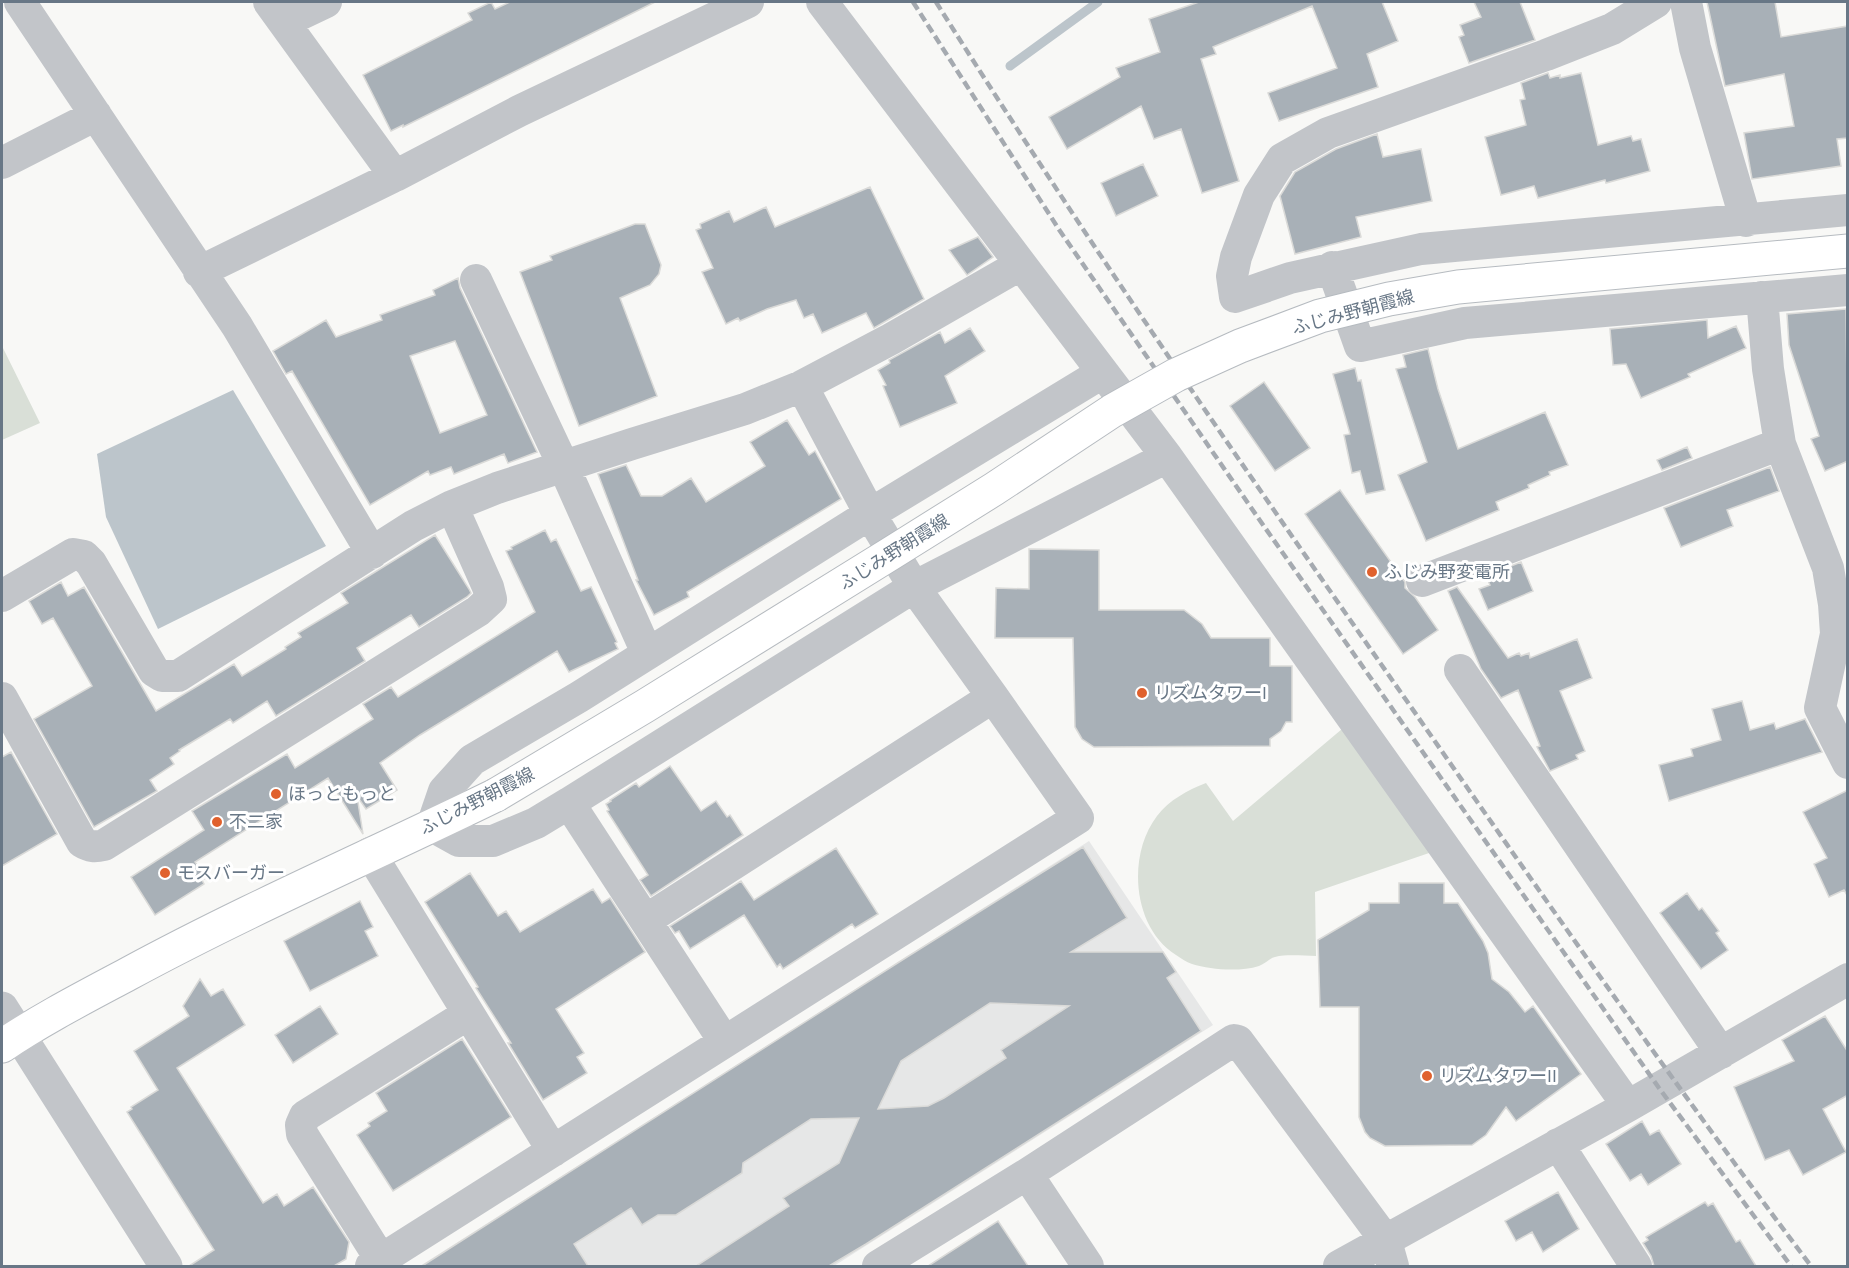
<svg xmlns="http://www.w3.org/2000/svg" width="1849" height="1268" font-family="Figtree,'Noto Sans JP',sans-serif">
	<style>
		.built { fill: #e6e7e7 }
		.green { fill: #d9dfd7 }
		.water { fill: #bcc5cb }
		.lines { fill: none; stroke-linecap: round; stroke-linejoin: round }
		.stream { stroke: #bcc5cb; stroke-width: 9 }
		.building { fill: #a8b0b7; stroke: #dadad8; stroke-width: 1.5; fill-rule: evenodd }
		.secondary-casing { stroke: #b6bbc0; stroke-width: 35 }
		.minor { stroke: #c2c5c9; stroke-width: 32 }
		.tertiary { stroke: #c2c5c9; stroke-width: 33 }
		.secondary { stroke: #fff; stroke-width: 33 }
		.rail { stroke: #a5aab0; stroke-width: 4.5; stroke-dasharray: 9 4.5; stroke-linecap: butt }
		.secondary-bridge-casing { stroke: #b6bbc0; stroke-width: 35; stroke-linecap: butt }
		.secondary-bridge { stroke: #fff; stroke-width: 33 }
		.poi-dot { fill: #e0612d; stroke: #fff; stroke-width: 2 }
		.labels { text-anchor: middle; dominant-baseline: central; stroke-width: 6; stroke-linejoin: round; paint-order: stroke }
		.street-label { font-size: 18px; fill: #687786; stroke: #fff }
		.poi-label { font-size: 18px; fill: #687786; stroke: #fff; text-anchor: start }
	</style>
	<rect width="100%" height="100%" fill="#f8f8f6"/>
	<path class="built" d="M1089 841 1213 1025 834 1266H420Z"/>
	<path class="green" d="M2 346 40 423 2 440Z
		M1342 729 1432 852 1315 892 1316 956C1304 956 1287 954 1275 957 1270 958 1265 964 1259 966 1240 972 1211 970 1192 964 1186 962 1181 958 1176 955 1132 927 1127 855 1157 816 1169 800 1188 790 1206 783L1233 821Z"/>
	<path class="water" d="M233 390 326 546 158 629 106 517 97 454Z"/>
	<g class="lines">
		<path class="stream" d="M1010 66 1098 2"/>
	</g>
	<path class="building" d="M491 2 495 9 510 2H655L403 127V125L391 131 363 75 472 20 468 13Z
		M1199 2H1382L1398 41 1367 54 1378 87 1279 121 1268 93 1337 68 1312 6 1213 47 1216 54 1201 59 1239 181 1202 193 1181 129 1154 139 1141 106 1067 149 1049 117 1120 77 1116 68 1160 52 1149 19Z
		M1474 2H1520L1535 40 1469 63 1459 37 1464 35 1460 25 1481 17Z
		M1707 2H1775L1781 37 1848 26V138L1837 139 1841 166 1752 179 1744 133 1794 126 1784 74 1725 86Z
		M1548 73 1550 78 1560 75V78L1581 73 1598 145 1631 136 1633 141 1641 139 1650 171 1606 183 1605 180 1538 198 1534 186 1501 195 1485 137 1526 125 1520 100 1525 99 1521 83Z
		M1377 134 1383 157 1421 149 1432 201 1356 217 1361 237 1295 254 1280 196 1295 172 1336 149Z
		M1143 164 1158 196 1116 216 1101 183Z
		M870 187 924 299 874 328 866 313 822 333 813 314 804 318 796 300 767 309 740 321 738 318 726 324 702 272 713 268 696 230 701 228 700 224 729 211 734 222 766 207 775 227Z
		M635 224H645L661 265 659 274 650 285 620 298 657 396 579 426 520 272 552 260 550 256Z
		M978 237 993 257 967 275 949 250Z
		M458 278 460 288 537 452 508 463 504 454 454 474 451 467 430 475 428 471 370 505 292 371 286 374 273 351 326 320 336 337 382 320 380 315 435 295 433 290ZM455 341 487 415 440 433 410 356Z
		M1846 309 1848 461 1825 471 1811 439 1819 436 1789 345 1787 314Z
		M1707 320 1708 338 1736 326 1746 348 1688 374 1690 377 1641 398 1626 364 1613 365 1610 329Z
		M970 328 985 351 945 376 957 403 900 427 883 386 886 385 878 370 890 363 889 360 940 332 945 343Z
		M1428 349 1438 389 1458 449 1545 412 1568 465 1549 472 1550 475 1528 485 1529 488 1496 502 1499 510 1426 541 1398 475 1427 462 1396 369 1406 367 1403 355Z
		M1355 368 1358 381 1361 380 1385 490 1366 494 1360 471 1352 473 1344 435 1350 434 1333 374Z
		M1264 382 1310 448 1275 471 1230 406Z
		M787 420 809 455 815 451 841 499 687 592 689 597 654 615 636 580H638L598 474 626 465 641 496H662L691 478 706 502 765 466 750 442Z
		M1687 447 1692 458 1662 470 1657 460Z
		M1770 467 1779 491 1727 510 1733 526 1681 547 1664 508Z
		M1340 490 1405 582V588L1415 597 1438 630 1403 654 1305 514Z
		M545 530 551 542 556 539 581 591 591 587 617 642 615 643 618 649 569 672 557 651 420 735 380 763 397 790 366 809 357 796 363 834 328 778 195 862 206 878 202 880 204 884 155 915 131 877 204 830 192 811 287 754 295 768 373 719 363 704 391 687 398 697 535 612 506 551 512 549 511 547Z
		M435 535 469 589 471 593 467 597 419 627 411 615 357 648 365 661 276 716 267 701 233 723 230 719 179 750 180 751 170 758 174 764 150 780 157 791 94 827 34 719 92 686 53 618 42 624 29 601 61 582 68 596 84 587 156 711 234 664 242 676 286 649 285 647 301 637 298 633 348 603 341 593Z
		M1029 549 1099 550V610H1184L1202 624 1211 638H1270V666H1292V722H1286L1281 731 1270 739V746L1094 747 1082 739 1075 727 1073 638H995L996 588 1029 589Z
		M1521 562 1533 591 1488 610 1479 589 1490 585 1486 576Z
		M1457 587 1508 658 1519 653 1521 656 1529 653 1530 658 1577 639 1592 678 1560 691 1585 751 1576 755 1578 759 1550 771 1537 747 1540 746 1518 690 1501 698 1481 669 1448 591Z
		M1742 701 1750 730 1774 723 1776 729 1805 719 1822 752 1669 801 1659 765 1693 756 1691 749 1721 740 1712 709Z
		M11 752 57 834 2 866V757Z
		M670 766 701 811 716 801 727 817 730 815 743 835 651 896 640 880 648 875 607 811 609 810 606 804 611 801 610 800 636 783 639 787Z
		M1848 790V897L1844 890 1829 897 1814 864 1827 858 1803 812Z
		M1083 847 1127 918 1071 952H1163L1176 972 1167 978 1201 1031 866 1244 829 1266H696L789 1206 783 1198 839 1163 859 1118 811 1119 743 1163 742 1173 676 1215H658L642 1225 631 1208 574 1244 588 1266H422L907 957ZM990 1003 1069 1006 1001 1050 1006 1058 944 1098 928 1106 878 1109 901 1061Z
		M836 848 878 914 855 928 852 924 783 969 780 964 777 967 744 915 690 949 679 931 675 933 670 926 741 881 754 900Z
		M470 873 498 916 506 911 520 932 593 889 602 903 610 898 645 952 556 1009 584 1053 577 1057 587 1073 543 1100 508 1043H511L476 988 478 987 425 902Z
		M1399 883H1444V903H1458L1483 941 1488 953 1492 979 1509 992 1525 1012 1533 1006 1581 1074 1516 1121 1506 1107 1486 1135 1472 1145 1385 1146 1370 1138 1365 1132 1359 1117V1007H1320L1318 940 1369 910V903H1399Z
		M1687 893 1699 910 1702 908 1719 931 1716 933 1728 950 1701 969 1660 913Z
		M360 901 373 927 365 931 378 956 310 991 284 941Z
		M200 979 211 996 223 989 245 1025 177 1068 263 1203 277 1194 284 1206 313 1187 349 1242 346 1259 334 1266H189L214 1250 127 1112 132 1109 131 1107 158 1090 134 1051 189 1016 183 1006Z
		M320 1006 338 1034 293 1063 275 1035Z
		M1825 1016 1848 1052V1095L1823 1109 1846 1152 1803 1175 1789 1150 1765 1160 1734 1087 1794 1061 1782 1040Z
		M462 1039 511 1117 393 1191 357 1135 370 1126 368 1123 387 1111 376 1093Z
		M1642 1121 1650 1135 1659 1130 1681 1164 1648 1185 1641 1174 1630 1181 1606 1144Z
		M1558 1192 1579 1229 1543 1252 1532 1232 1516 1241 1505 1221Z
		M1705 1202 1708 1206 1713 1203 1736 1242 1740 1240 1756 1266H1654L1651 1256 1643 1243 1648 1240 1646 1237Z
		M998 1221 1028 1266H928Z"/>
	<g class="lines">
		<defs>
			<path id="secondary" d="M2 1046C42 1019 85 997 128 974 248 909 373 855 496 795"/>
		</defs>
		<use href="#secondary" class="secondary-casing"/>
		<path class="minor" d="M20 2 237 326 372 553
			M269 2 395 176
			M822 2 1167 457 1628 1106
			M1656 2 1612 29 1546 55 1328 133 1282 159 1259 195 1236 257 1232 276 1235 297 1290 278 1421 249 1848 210
			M1686 2 1695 48 1746 221
			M284 22 326 2
			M2 163 96 115
			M1332 267 1360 346 1465 323 1848 290
			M199 272 395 176 519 111 748 2
			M476 280 564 467 647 653
			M1762 297 1768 369 1780 444 1828 568 1834 604 1836 634 1820 708 1848 763
			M1422 581 1780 444
			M2 596 73 554 84 556 91 563 154 671 162 676H178L413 526 452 506 497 488 632 444 745 409 802 386 891 339 1020 265
			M1460 670 1721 1053
			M2 698 82 842C90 847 95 847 104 845L478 611 491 599 488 587 452 506
			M569 803 536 823 493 841H459L432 826 444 791 472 760 579 697 870 514 1102 373
			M370 853 553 1151
			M646 920 993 697
			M724 1041 569 803 914 587 1167 457
			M1558 1144 1636 1266
			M1027 1174 1088 1266
			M381 1260 302 1134 301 1125 305 1116 468 1014
			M371 1266 1078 818 993 697 914 587 870 514 802 386
			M878 1266 1027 1174 1234 1040 1238 1041 1386 1241 1393 1266
			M1339 1266 1628 1106 1848 979"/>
		<path class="tertiary" d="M2 1008 166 1266"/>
		<use href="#secondary" class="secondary"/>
		<path class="rail" d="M913 2 1060 231 1261 522 1659 1088 1791 1266
			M936 2C1087 242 1248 474 1411 707 1542 895 1673 1083 1811 1266"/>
		<defs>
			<path id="secondary-bridge" d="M496 795 645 706 890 554 994 489 1112 411 1176 375 1240 346 1320 316 1389 299 1458 287 1848 251"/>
		</defs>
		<use href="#secondary-bridge" class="secondary-bridge-casing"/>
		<use href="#secondary-bridge" class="secondary-bridge"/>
	</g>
	<g class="poi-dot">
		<circle cx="1372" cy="572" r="6"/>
		<circle cx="1142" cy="693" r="6"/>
		<circle cx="276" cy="794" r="6"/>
		<circle cx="217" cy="822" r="6"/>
		<circle cx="165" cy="873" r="6"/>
		<circle cx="1427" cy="1076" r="6"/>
	</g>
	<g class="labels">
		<g class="street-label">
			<text transform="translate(1353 312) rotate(-15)">ふじみ野朝霞線</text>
			<text transform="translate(894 552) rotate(-32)">ふじみ野朝霞線</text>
			<text transform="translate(477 801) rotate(-27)">ふじみ野朝霞線</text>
		</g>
		<g class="poi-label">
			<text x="1384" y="572">ふじみ野変電所</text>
			<text x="1154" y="693">リズムタワーI</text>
			<text x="288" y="794">ほっともっと</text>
			<text x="229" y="822">不二家</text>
			<text x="177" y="873">モスバーガー</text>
			<text x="1439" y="1076">リズムタワーII</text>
		</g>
	</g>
	<rect width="1849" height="1268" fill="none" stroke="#687786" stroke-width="6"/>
</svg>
